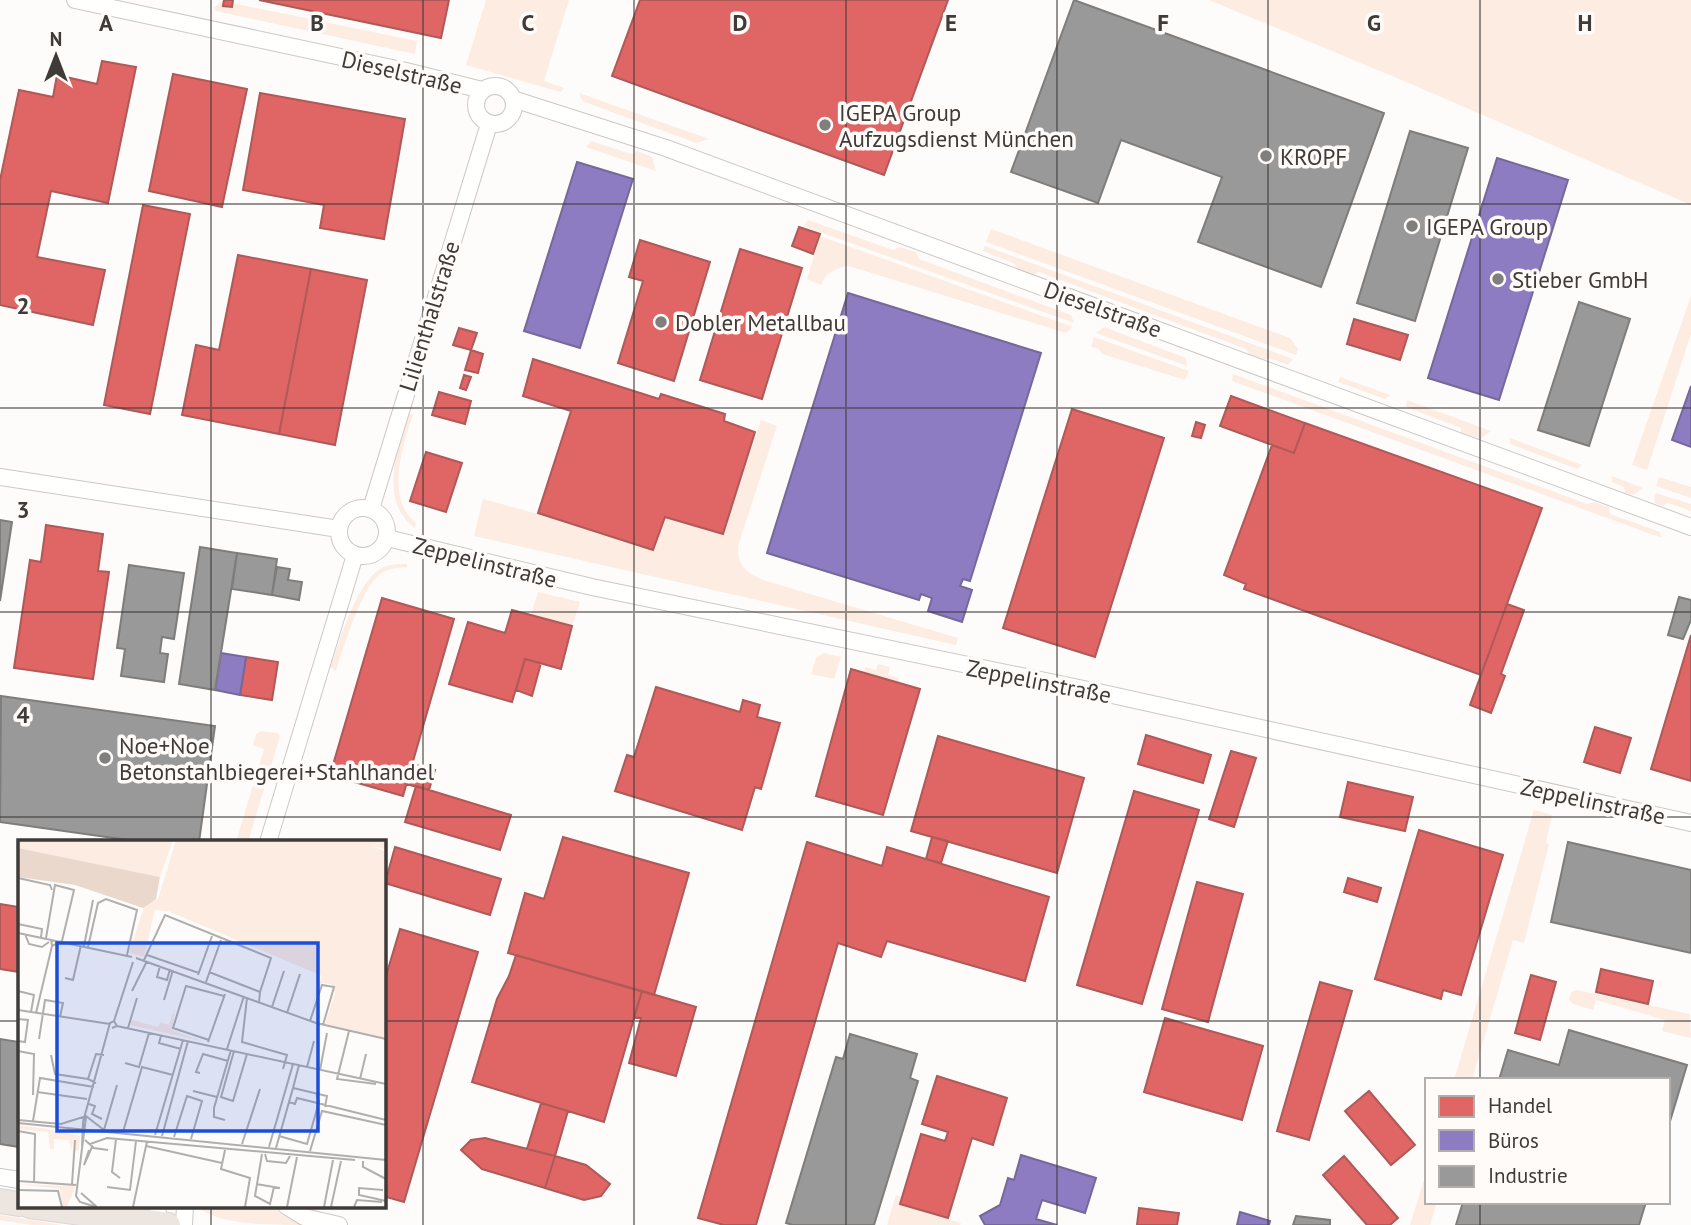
<svg xmlns="http://www.w3.org/2000/svg" width="1691" height="1225" font-family="'PT Sans',sans-serif">
	<style>
		.green { fill: #fdece2 }
		.shops { fill: #e06666; stroke: #af5958; stroke-width: 2 }
		.offices { fill: #8e7cc3; stroke: #76689a; stroke-width: 2 }
		.industry { fill: #999; stroke: #7e7d7c; stroke-width: 2 }
		.lines { fill: none; stroke-linecap: round; stroke-linejoin: round }
		.minor-casing { stroke: #cbc9c7; stroke-width: 18 }
		.primary-casing { stroke: #d8d7d6; stroke-width: 26 }
		.minor { stroke: #fffffe; stroke-width: 16 }
		.primary { stroke: #ece5e0; stroke-width: 24 }
		.grid { fill: none; stroke: #3e3b39; stroke-width: 2; stroke-opacity: 0.55 }
		.poi-dot { fill: #817f7d; stroke: #fffbf9; stroke-width: 2.5 }
		.labels { text-anchor: middle; dominant-baseline: central; stroke-width: 7; stroke-linejoin: round; paint-order: stroke }
		.street-label { font-size: 23px; fill: #3e3b39; stroke: #fffbf9 }
		.poi-label { font-size: 23px; fill: #3e3b39; stroke: #fffbf9; text-anchor: start }
		.inset-road { fill: none; stroke: #b1afad; stroke-width: 2 }
		.view { fill: #1d4ed8; fill-opacity: 0.15; stroke: #1d4ed8; stroke-width: 3.5 }
		.inset-edge { fill: none; stroke: #3e3b39; stroke-width: 3.5 }
		.grid-label { font-size: 23px; text-anchor: middle; font-weight: bold; fill: #3e3b39; stroke: #fffbf9; stroke-width: 7; stroke-linejoin: round; paint-order: stroke }
	</style>
	<rect width="100%" height="100%" fill="#fefcfa"/>
	<path class="green" d="M486 0H569L544 81 564 88 561 92 466 65Z
		M1209 0H1691V205L1411 84Z
		M222 1 417 41 415 54 216 11 214 8Z
		M579 93 709 139 696 143 582 101Z
		M591 141 631 154 637 151 652 157 656 171 586 147Z
		M808 220 893 250 900 247 916 252 919 259 1071 315 1074 323 803 226Z
		M991 229 1290 338 1298 349 1296 355 986 242Z
		M820 236 1073 327 1066 333 849 266C837 267 825 273 821 285L807 279Z
		M985 246 1293 359 1288 365 1269 358 1263 361 1250 356 1246 349 1039 272 1032 276 1018 270 1015 264 983 251Z
		M1691 296V334L1647 470 1632 465Z
		M1104 327 1186 358 1187 366 1096 333Z
		M1094 337 1189 371 1185 380 1102 354 1099 349 1091 347Z
		M1233 374 1587 504 1594 502 1609 507 1610 514 1660 532 1662 538 1232 381Z
		M1340 377 1390 395 1385 399 1338 382Z
		M1407 400 1491 431 1480 439 1461 433V428L1406 407Z
		M406 413 413 415C402 447 385 499 416 523L415 528C378 501 398 450 406 413Z
		M761 420 777 426 738 546C738 566 745 572 763 580L958 638 956 645 474 536 483 499 538 514 652 550 665 517 723 534Z
		M1510 438 1582 465 1577 469 1510 444Z
		M1612 476 1643 488 1633 495 1625 493 1624 487 1612 482Z
		M1659 477 1691 487V498L1656 486Z
		M1656 493 1691 504V511L1668 503 1663 506 1655 503 1654 498Z
		M407 564V567C398 568 388 568 380 574 362 587 343 648 336 671L330 667C340 641 356 584 380 569 388 564 398 564 407 564Z
		M538 592 580 602 572 626 531 615Z
		M823 653 841 657 834 679 811 674 816 658Z
		M878 664 890 667 888 675 899 678 897 682 864 673 865 667 876 670Z
		M261 731 277 733 280 736 248 842H236L264 749 253 745 256 734Z
		M1534 810 1552 815 1546 843 1549 844 1524 943 1513 940 1472 1080H1454Z
		M1577 990 1690 1014 1691 1038 1662 1031 1665 1020 1596 1000 1593 1010 1573 1004 1569 999 1571 992Z
		M1427 1170V1202H1437L1430 1225H1410Z
		M896 1195 902 1197 901 1204 961 1223 960 1225H887Z
		M197 1206H272L282 1215 301 1225C273 1225 215 1225 197 1206Z
		M0 1215 62 1225H32L0 1220Z"/>
	<path class="shops" d="M224 0H233L232 7 223 6Z
		M259 0H449L441 38Z
		M640 0H948L884 175 612 76Z
		M102 61 136 67 108 203 51 191 37 257 105 270 93 325 0 305V180L19 90 53 97 57 75 97 84Z
		M173 74 247 89 222 207 149 191Z
		M260 93 405 119 384 239 320 228 324 205 243 190Z
		M143 205 190 214 150 414 104 405Z
		M799 227 820 234 813 254 792 246Z
		M640 240 710 262 674 381 618 363 643 281 629 277Z
		M740 249 802 268 762 399 700 380Z
		M238 255 311 269 279 434 182 415 196 345 219 350Z
		M311 269 367 280 335 445 279 434Z
		M1354 319 1408 335 1400 360 1347 344Z
		M459 328 477 333 471 350 453 345Z
		M471 350 483 354 478 373 465 370Z
		M533 359 659 399 661 394 725 414 724 421 755 432 723 534 665 517 653 550 538 513 571 411 523 396Z
		M464 375 471 377 466 390 460 388Z
		M439 392 471 401 465 424 432 415Z
		M1231 396 1305 423 1294 453 1220 426Z
		M1072 409 1164 438 1095 657 1003 628Z
		M1196 422 1205 425 1201 438 1192 436Z
		M1305 423 1542 508 1481 675 1244 589 1246 584 1224 575 1272 445 1294 453Z
		M426 452 462 463 446 512 410 501Z
		M46 525 103 534 98 571 109 572 93 679 14 668 30 560 41 562Z
		M382 598 454 619 403 796 330 775Z
		M1507 604 1524 610 1501 674 1505 676 1491 713 1470 705Z
		M512 610 572 626 561 669 525 659 512 702 449 684 468 622 505 633Z
		M1691 635V781L1651 769Z
		M246 657 278 662 272 700 240 695Z
		M525 659 541 663 532 696 516 690Z
		M851 669 920 689 883 815 816 796Z
		M656 687 740 712 743 700 760 705 757 717 780 723 761 789 755 787 742 830 615 791 627 755 634 757Z
		M1595 727 1631 738 1620 773 1584 762Z
		M1146 735 1211 755 1203 783 1138 764Z
		M938 736 1084 778 1057 873 911 831Z
		M1231 751 1256 758 1234 827 1209 819Z
		M412 764 435 770 429 790 406 784Z
		M1348 782 1413 797 1405 831 1340 817Z
		M416 786 511 815 500 850 405 822Z
		M1134 791 1199 810 1142 1004 1077 985Z
		M1419 830 1503 855 1461 995 1443 990 1441 999 1375 979Z
		M563 837 689 873 654 995 508 953 525 893 544 899Z
		M932 837 948 841 941 863 926 859Z
		M807 842 882 866 887 847 1049 897 1025 981 887 941 881 957 838 943 756 1225H724L698 1218Z
		M395 847 501 879 490 915 385 883Z
		M1348 878 1381 888 1377 902 1344 892Z
		M1197 882 1243 894 1208 1022 1162 1009Z
		M0 904 19 907V972L0 969Z
		M400 929 478 952 404 1202 383 1196V986Z
		M516 955 642 991 604 1122 472 1082 497 999 509 976Z
		M1601 969 1653 981 1648 1004 1596 992Z
		M1531 975 1556 982 1540 1040 1515 1033Z
		M1320 982 1352 991 1309 1140 1277 1131Z
		M642 991 696 1007 676 1076 629 1063 641 1018 634 1017Z
		M1165 1018 1263 1046 1242 1120 1144 1092Z
		M937 1076 1007 1098 993 1145 972 1138 948 1218 900 1204 921 1134 945 1141 948 1132 922 1124Z
		M1369 1091 1415 1145 1391 1165 1345 1111Z
		M541 1103 568 1111 555 1156 527 1149Z
		M485 1138 555 1156 545 1188 482 1169 461 1150 471 1140Z
		M555 1156 586 1165 610 1184 601 1196 584 1200 545 1188Z
		M1344 1156 1398 1218 1390 1225H1367L1323 1175Z
		M1139 1208 1179 1213 1177 1225H1137Z"/>
	<path class="offices" d="M1497 158 1568 180 1499 400 1428 378Z
		M577 162 633 179 580 348 524 331Z
		M848 293 1041 353 970 581 963 579 960 586 972 590 962 622 928 611 932 598 921 594 919 600 767 553Z
		M1691 386V447L1672 440Z
		M221 653 246 657 240 695 215 690Z
		M1021 1155 1096 1178 1085 1213 1042 1200 1036 1219 1057 1225H985L980 1216 1000 1205 1008 1178 1014 1180Z
		M1240 1212 1270 1221 1269 1225H1237Z"/>
	<path class="industry" d="M1074 0 1384 113 1321 287 1198 242 1222 177 1121 140 1098 203 1011 172Z
		M1410 131 1468 148 1415 321 1357 303Z
		M1579 302 1630 319 1589 446 1538 430Z
		M0 520 12 522 0 601Z
		M200 547 237 553 215 690 179 684Z
		M237 553 277 559 272 595 232 589Z
		M129 565 184 573 174 639 162 637 160 653 168 654 164 682 121 676 125 649 117 648Z
		M277 567 290 569 288 580 302 582 299 600 272 595Z
		M1679 597 1691 600V620L1683 639 1668 635Z
		M1 696 215 726 199 842H142L0 822Z
		M1568 842 1691 870V953L1551 922Z
		M1569 1030 1687 1065 1668 1128V1080H1499L1508 1050 1559 1065Z
		M850 1034 917 1054 910 1078 918 1081 874 1225H793L786 1223 836 1057 843 1059Z
		M0 1039 19 1042V1147L0 1144Z
		M1463 1202H1646L1639 1225H1456Z
		M1296 1216 1330 1220V1225H1293Z"/>
	<g class="lines">
		<defs>
			<path id="minor" d="M75 0 406 71 482 90
				M476 105a19 19 0 1 1 38 0a19 19 0 1 1-38 0Z
				M513 99 666 148 1691 527
				M0 477 339 529
				M339 532a24 24 0 1 1 48 0a24 24 0 1 1-48 0Z
				M371 509 489 124
				M387 538 592 587 1103 693 1691 823
				M268 842 355 555
				M0 1177 19 1180
				M286 1206 304 1217 339 1225
				M157 1225 158 1206
				M184 1225 185 1206"/>
			<path id="primary" d="M0 1201 19 1204
				M30 1206 168 1225"/>
		</defs>
		<use href="#minor" class="minor-casing"/>
		<use href="#primary" class="primary-casing"/>
		<use href="#minor" class="minor"/>
		<use href="#primary" class="primary"/>
	</g>
	<path class="grid" d="M211 0V842M423 0V1225M634 0V1225M846 0V1225M1057 0V1225M1268 0V1225M1480 0V1080M0 204H1691M0 408H1691M0 612H1691M0 817H1691M0 1021H19M383 1021H1691M1480 1202V1225M211 1206V1225"/>
	<g class="poi-dot">
		<circle cx="825" cy="125" r="7"/>
		<circle cx="1266" cy="156" r="7"/>
		<circle cx="1412" cy="226" r="7"/>
		<circle cx="1498" cy="279" r="7"/>
		<circle cx="661" cy="322" r="7"/>
		<circle cx="105" cy="758" r="7"/>
	</g>
	<g class="labels">
		<g class="street-label">
			<text transform="translate(402 72) rotate(13)">Dieselstraße</text>
			<text transform="translate(1103 309) rotate(20)">Dieselstraße</text>
			<text transform="translate(429 316) rotate(-73)">Lilienthalstraße</text>
			<text transform="translate(485 562) rotate(14)">Zeppelinstraße</text>
			<text transform="translate(1039 681) rotate(11)">Zeppelinstraße</text>
			<text transform="translate(1593 801) rotate(12)">Zeppelinstraße</text>
		</g>
		<g class="poi-label">
			<text x="839" y="112">IGEPA Group<tspan x="839" dy="26">Aufzugsdienst München</tspan></text>
			<text x="1280" y="156">KROPF</text>
			<text x="1426" y="226">IGEPA Group</text>
			<text x="1512" y="279">Stieber GmbH</text>
			<text x="675" y="322">Dobler Metallbau</text>
			<text x="119" y="745">Noe+Noe<tspan x="119" dy="26">Betonstahlbiegerei+Stahlhandel</tspan></text>
		</g>
	</g>
	<g transform="translate(18 840)">
		<rect width="368" height="368" fill="#fefcfa"/>
		<path d="M0 0H155L142 37 0 8ZM158 0H367V9L354 6 367 11V198L307 184 317 153 313 144 303 143 291 174 304 136 150 71 137 70 126 117 111 113 127 64 140 59ZM157 167 154 190 187 202 112 185 114 180 140 187 142 182 151 185ZM0 285 60 293 27 289 62 296 61 310 57 311V296L53 310 51 300 36 299V309H32L30 292 0 289ZM0 344 56 346 57 347 49 367H45L42 349Z" fill="#fdece2"/>
		<path d="M0 8 142 37 138 59 125 68 57 45 0 37Z" fill="#ebd8cc"/>
		<path class="inset-road" d="M0 38 32 45 34 50M0 84 24 89 23 97M0 93 114 117M7 94 11 104 24 107 31 102M28 98 37 45 56 50 44 101 34 106 33 99M66 106 75 60M70 107 80 63 88 59 119 70 109 115M129 115 181 133M118 118 298 183 368 199M126 120 147 75 253 118 242 152M142 126 139 137 149 140 152 129M191 132 242 152 241 162M180 135 194 96M47 138 55 140 63 105M188 142 203 100M0 151 16 155 13 172M114 151 129 121M229 158 224 202 269 215 265 229M146 160 155 130M254 167 266 131M0 170 92 184M18 173 34 106M269 173 282 134M0 179 10 180 7 202 0 201M96 181 115 122M292 181 304 145 316 147 305 185M99 186 368 244M110 188 119 158M331 191 319 239 358 244M143 196 141 203 163 209M21 199 27 160 45 163 42 177M191 200 155 188 168 146 206 156M190 202 207 154M209 209 226 156M0 211 16 214 15 255M216 211 203 257 215 261 229 214M33 215 37 234 70 239M107 223 121 227 131 193M289 227 296 201M302 230 309 193M182 233 178 232 185 214 210 221M342 239 348 214M78 243 70 239 78 214 86 215M275 248 281 225M175 251 199 257M19 252 69 259M271 262 277 264 279 258 368 280M71 264 77 266 74 274 84 279M68 277 58 356 62 362 78 367M0 280 43 284 68 276 86 290M207 280 196 277V268L213 210M15 281 22 238 76 247M0 283 368 320M86 290 99 245M0 291 17 294 16 343M105 292 124 227 155 235M137 295 165 200M144 296 170 201M261 296 289 304 301 262 298 253M156 297 169 256 184 261 173 299M98 299 94 332 102 338M67 300 76 308 90 310M129 302 128 306 204 323M72 304 89 298 337 320M224 304 242 249M64 306 65 282 92 183 96 181 99 186 94 188M251 307 275 224M258 308 275 248 309 256 307 267M71 310 66 325 74 307M207 310 203 329 232 338 227 367M292 311 304 271 368 285M244 314 237 356 252 364 256 347M247 314 249 321 268 323 272 316M345 321V327L368 339M0 341 58 345M54 344 57 300M238 344 262 348M89 347 112 350 118 301M0 350 40 351 44 367M365 350 341 348V355L368 361M63 353 79 367M115 367 128 306M269 367 279 317M306 367 315 320M313 367 323 321M336 367 339 360 364 362"/>
		<path class="view" d="M39 103H300V291H39Z"/>
		<rect width="368" height="368" class="inset-edge"/>
	</g>
	<g class="grid-label">
		<text x="106" y="31">A</text>
		<text x="317" y="31">B</text>
		<text x="528" y="31">C</text>
		<text x="740" y="31">D</text>
		<text x="951" y="31">E</text>
		<text x="1163" y="31">F</text>
		<text x="1374" y="31">G</text>
		<text x="1585" y="31">H</text>
		<text x="23" y="314">2</text>
		<text x="23" y="518">3</text>
		<text x="23" y="723">4</text>
	</g>
	<rect x="1425" y="1078" width="245" height="126" fill="#fffbf9" stroke="#b2aeac" stroke-width="2"/>
	<rect x="1439" y="1096" width="35" height="21" fill="#e06666" stroke="#b2aeac" stroke-width="2"/>
	<text x="1488" y="1113" font-size="21" fill="#3e3b39">Handel</text>
	<rect x="1439" y="1130" width="35" height="21" fill="#8e7cc3" stroke="#b2aeac" stroke-width="2"/>
	<text x="1488" y="1148" font-size="21" fill="#3e3b39">Büros</text>
	<rect x="1439" y="1166" width="35" height="21" fill="#999999" stroke="#b2aeac" stroke-width="2"/>
	<text x="1488" y="1183" font-size="21" fill="#3e3b39">Industrie</text>
	<g transform="translate(56 56)" stroke="#fffbf9" stroke-width="5" paint-order="stroke">
	<path d="M0-5L12 26L0 18L-12 26Z" fill="#3e3b39"/>
	<text y="-10" font-size="19" font-weight="bold" text-anchor="middle" fill="#3e3b39">N</text>
	</g>
</svg>
